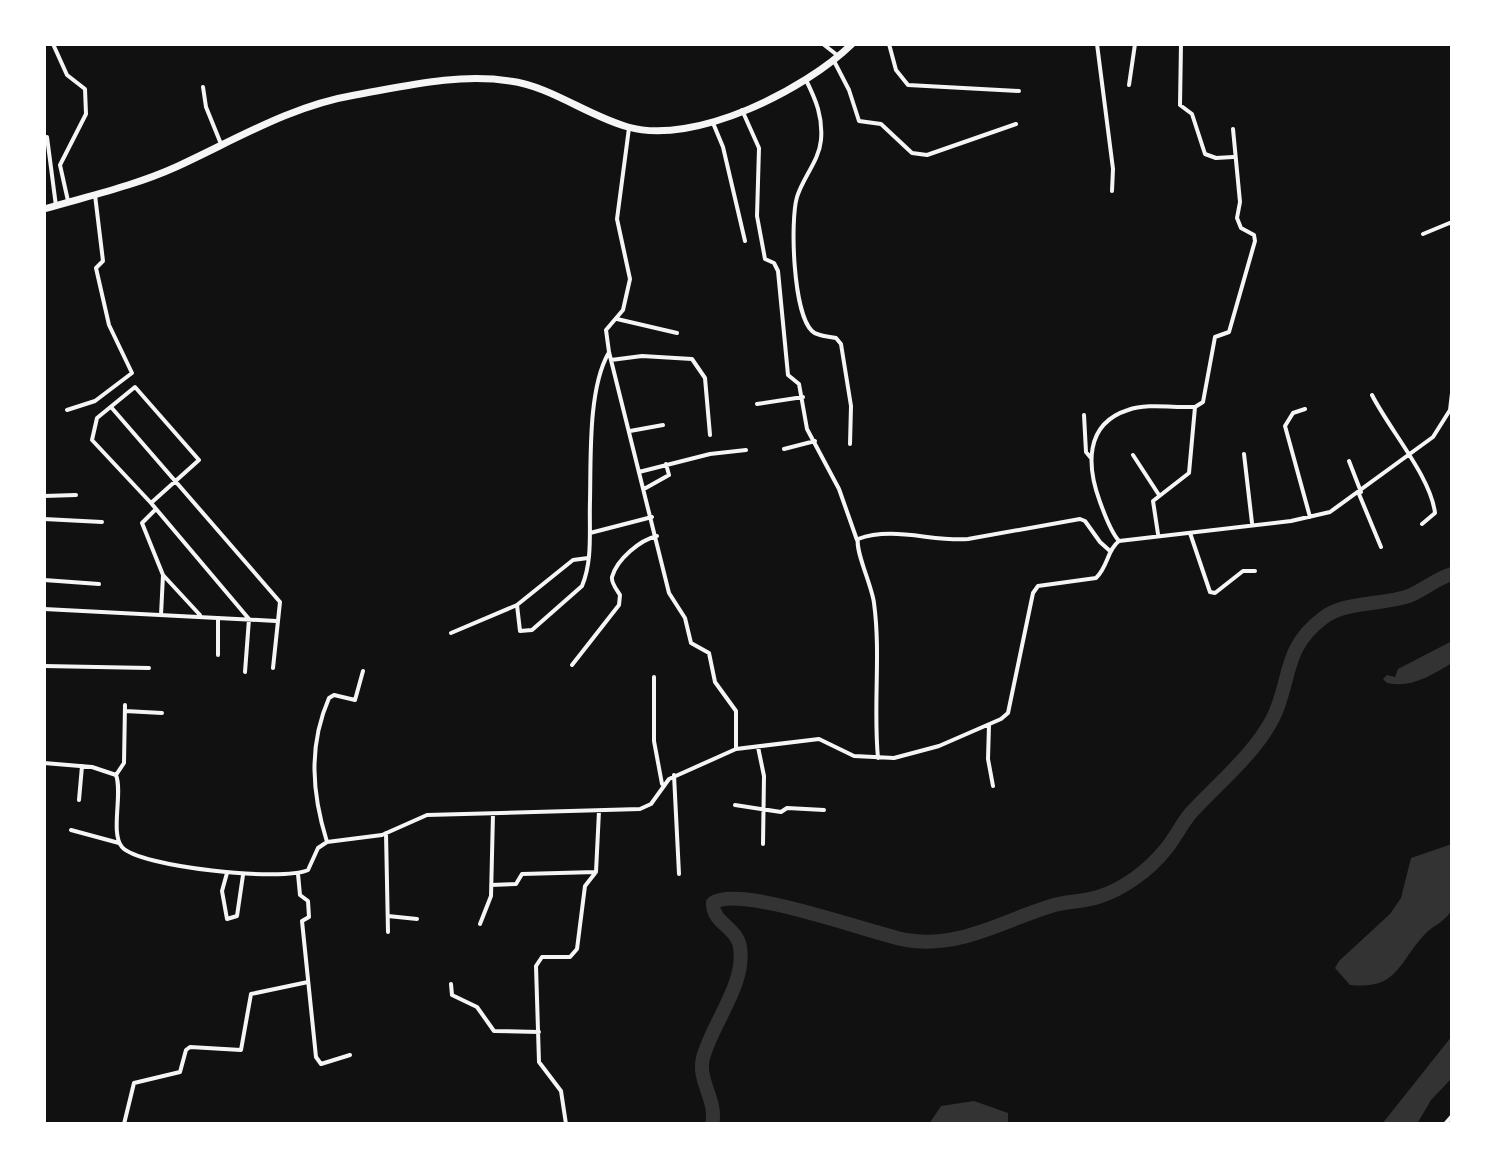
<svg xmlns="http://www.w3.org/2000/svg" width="1496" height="1168" font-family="Manrope,sans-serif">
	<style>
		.water { fill: #333 }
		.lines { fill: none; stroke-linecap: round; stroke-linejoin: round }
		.river { stroke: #333; stroke-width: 14 }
		.minor { stroke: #f5f5f5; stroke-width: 4 }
		.primary { stroke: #f5f5f5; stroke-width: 7 }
	</style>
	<rect width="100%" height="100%" fill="#111"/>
	<path class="water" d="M1452 641V663C1430 676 1412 688 1387 683L1383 679 1387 675 1395 677 1398 669Z
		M1452 844V909C1446 922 1433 925 1424 935 1398 964 1397 990 1350 985L1335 968 1339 961 1390 914 1401 898 1411 858Z
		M1452 1036V1078L1431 1100 1417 1124H1382Z
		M974 1101 1008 1113V1123L929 1124 941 1106Z"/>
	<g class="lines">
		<path class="river" d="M712 1124C718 1102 697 1080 703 1058 712 1023 746 985 740 947 737 927 712 923 713 903 739 884 870 933 906 940 959 949 1002 921 1051 906 1066 901 1083 902 1098 897 1124 889 1149 870 1166 849 1175 838 1181 825 1190 814 1217 784 1254 755 1273 718 1292 679 1282 649 1323 618 1345 601 1383 605 1409 596 1424 590 1437 578 1452 574"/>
		<path class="minor" d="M53 44 67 75 85 89 86 114 60 165 68 201
			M823 44 837 55
			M889 44 896 70 908 85 1019 91
			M1097 44 1113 169 1112 191
			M1181 44 1180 105 1192 114 1205 154 1216 158 1233 157
			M834 61 849 90 859 121 881 124 912 153 927 155 1016 124
			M806 80C816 100 823 117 821 140 819 161 803 177 797 197 790 221 793 313 812 331 818 337 829 336 836 338L841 344 851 406 850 444
			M1129 85 1135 44
			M203 87 206 107 221 144
			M742 110 759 148 757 216 765 259 774 263 778 271 788 375 799 384 807 429 839 489 857 540
			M713 123 723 147 745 241
			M629 128 617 219 630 279 623 310 606 330 609 352 669 593 685 618 691 643 709 653 715 682 736 711V749
			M47 137 56 206
			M1423 234 1452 222
			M617 319 677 333
			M611 360 642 356 692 359 705 378 710 435
			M1372 395C1389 429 1431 477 1435 513L1422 524
			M757 404 803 397
			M111 407 280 602 273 668
			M1195 407 1203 402 1215 337 1229 332 1255 241 1254 235 1241 228 1237 218 1240 202 1233 129
			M1305 409 1293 413 1285 426 1310 517
			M67 410 95 401 132 373 109 325 96 268 103 261 95 195
			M1084 415 1086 452 1091 458
			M630 431 663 425
			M784 449 815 441
			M1244 454 1252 523
			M1133 455 1159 495
			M1349 461 1361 492
			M639 472 710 454 746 450
			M644 489 669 475 666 464
			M1359 494 1381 547
			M44 496 76 495
			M151 503 199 460 135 387 97 418 92 440 151 503 249 619 245 672
			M156 509 142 523 163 575 161 615
			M44 519 102 522
			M590 533 652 517
			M1190 533 1210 592 1215 593 1243 571H1255
			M1119 541C1110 531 1105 515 1100 502 1087 467 1084 424 1128 410 1147 403 1174 408 1195 407L1189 473 1153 501 1158 534
			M163 575 200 615
			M44 580 99 584
			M517 605 573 560 588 558
			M44 609 276 621
			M451 633 517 605 520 631 532 630 582 586C593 560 589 529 590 500 591 459 588 390 608 354
			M218 655V618
			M572 665 619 605 620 595C617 590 611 583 612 577 617 559 640 540 657 536
			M44 666 149 668
			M654 677V741L662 784
			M125 711 162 713
			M989 725 988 759 993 786
			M758 747 764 776 763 844
			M878 758C873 706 881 655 874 603 872 586 855 551 858 539 893 526 933 542 968 539L1080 519 1085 521 1100 542 1110 551
			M44 763 92 767 116 775C123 793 110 833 122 847 139 867 283 882 308 870L318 848 327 842 382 835 427 815 640 809 651 804 669 779 736 749 819 739 854 756 894 758 939 746 1001 719 1008 713 1033 593 1038 586 1096 578C1108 567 1107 550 1119 541L1291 521 1330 512 1433 437 1450 410 1452 393
			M116 775 124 763 125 705
			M674 775 679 874
			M79 800 82 766
			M735 805 781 812 787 808 824 810
			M71 830 119 843
			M386 833 388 932
			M327 842C312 794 308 746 329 698L334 695 355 700 363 671
			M227 873 222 891 227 919 237 916 243 875
			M298 874 300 895 308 901 309 917 302 921 316 1057 321 1064 350 1055
			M491 885 516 884 522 874 596 872
			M388 916 417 919
			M480 924 491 896 493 814
			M451 984 452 995 477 1007 494 1031 539 1032
			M124 1124 134 1083 180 1072 186 1050 190 1047 241 1050 251 994 308 982
			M566 1124 561 1091 539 1062 536 966 542 957H570L577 949 585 886 596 872 599 811
			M1445 1124 1452 1116"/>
		<path class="primary" d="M44 209C88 196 134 186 176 167 235 140 290 106 355 95 406 86 459 73 510 81 550 86 588 116 628 127 694 146 805 90 852 44"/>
	</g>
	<rect width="1496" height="1168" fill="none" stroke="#ffffff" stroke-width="92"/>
</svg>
